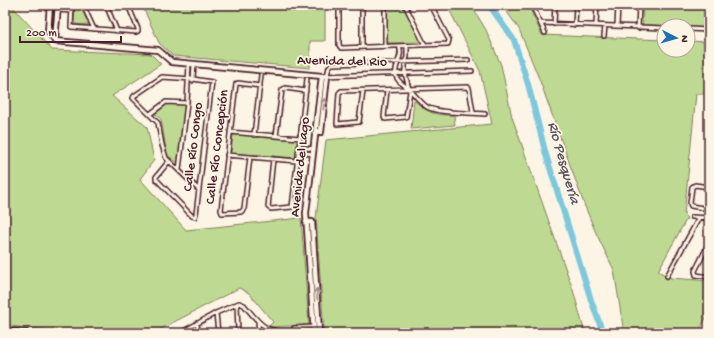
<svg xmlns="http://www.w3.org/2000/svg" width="714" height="338" font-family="'Gochi Hand',sans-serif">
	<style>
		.green { fill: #beda92; stroke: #847c5e }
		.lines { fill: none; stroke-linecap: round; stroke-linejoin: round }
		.river { stroke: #7dc8dd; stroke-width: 6 }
		.street-casing { stroke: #4a1f2b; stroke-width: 6 }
		.secondary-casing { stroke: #4a1f2b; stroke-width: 8 }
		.street { stroke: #fcf5e5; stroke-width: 3 }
		.secondary { stroke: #fcf5e5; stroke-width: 4.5 }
		.oneway { stroke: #a38a88 }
		.labels { text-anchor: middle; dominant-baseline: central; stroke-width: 3.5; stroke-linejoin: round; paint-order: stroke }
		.street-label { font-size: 14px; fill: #4a1f2b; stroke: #fcf5e5 }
		.water-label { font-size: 15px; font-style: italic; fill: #595260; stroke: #fcf5e5 }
	</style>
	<rect width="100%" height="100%" fill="#fcf5e5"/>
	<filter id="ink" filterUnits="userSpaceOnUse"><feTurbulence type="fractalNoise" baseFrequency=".025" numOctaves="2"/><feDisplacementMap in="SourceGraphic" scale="8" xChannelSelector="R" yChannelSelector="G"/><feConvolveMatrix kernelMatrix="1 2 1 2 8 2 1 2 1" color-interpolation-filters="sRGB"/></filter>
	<g filter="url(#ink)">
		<path class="green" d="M5 5H11L52 50 151 54 161 64 112 96 147 127 154 160 140 179 186 230 301 218 309 325 272 327 269 326 273 322 249 293 239 288 153 333H117L24 328 5 325Z
			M75 5H80L88 23V25L74 24Z
			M142 5H325V41H310V68L173 56 159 43Z
			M387 5H402L422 42 387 43Z
			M447 5H471L486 30 501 65 512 117 573 290 585 333H324L316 218 326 140 492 124 480 71Z
			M502 5H528L542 35 664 40V50H688V41L709 42V94H696L684 215 687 218 658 271 671 278 709 281V312L698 333H624L614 270 596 233 584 204 540 81 519 29Z
			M643 5H709V26L707 28 688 27V26L644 25 642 22Z
			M414 100C429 114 434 115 454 115L455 125 411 129Z
			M169 103 185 104 178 163 167 155 161 119 155 114Z
			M233 134 298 139 296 158 231 153Z"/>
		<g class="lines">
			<path class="river" d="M489 5 514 40 528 84 546 155 565 216 591 300 603 333"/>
			<defs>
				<path id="street" d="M63 5 72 6
					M72 5 71 27 136 32 138 31V29L128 5
					M83 5 94 29
					M106 5 117 31
					M339 5V45L341 48 448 44 449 40 431 5
					M362 5V47
					M405 5 425 45
					M532 5 545 33
					M57 10 71 11
					M541 23 664 28
					M554 24 555 5
					M575 25 576 5
					M596 25 597 5
					M617 26 618 5
					M638 28 639 5
					M688 29 709 30
					M604 36 605 26
					M385 46V5
					M399 46C404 57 393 66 396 76 398 83 405 85 409 89 415 95 420 102 427 107 439 114 470 112 485 114
					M407 46V57L405 62V73L409 89
					M322 76 472 71
					M327 76 329 67 332 64 468 60
					M192 81 193 79 194 64
					M387 90 384 117 385 119 406 117 410 91
					M363 91 359 122 337 124 339 93 341 91 468 87 469 88 473 112
					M150 114 166 102 187 103
					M230 132 300 138
					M254 135 261 75
					M276 136 282 90 285 88 306 91
					M299 147 313 149
					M298 152 313 154
					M227 155 297 161
					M250 157 244 209 241 212 222 213 221 210 236 84 238 83 260 86
					M273 159 268 207 271 209 292 207 307 79
					M169 161 156 177V179L192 216 195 217 196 214 212 82 193 79 162 77 134 96 133 98 158 123 162 145 166 158 199 190
					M179 170 187 103 189 64
					M709 187 695 185 692 187 690 203 691 206 709 209
					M692 217 709 218
					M709 243 695 271 696 275 709 277
					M667 276 699 218
					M237 304 238 333
					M216 313 218 333
					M258 322 259 333
					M197 323 198 333
					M313 327 294 328V333L314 332
					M180 333 216 313 239 303 244 305C262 326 264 333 294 331
					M709 333V332"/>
				<path id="secondary" d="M50 5 48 31 55 41
					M55 41 158 50 172 62 322 76 306 213 314 333
					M55 41 58 5
					M316 131 321 132 327 76
					M306 222H312L319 333
					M5 331 26 333"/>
			</defs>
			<use href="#street" class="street-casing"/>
			<use href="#secondary" class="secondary-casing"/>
			<use href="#street" class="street"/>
			<use href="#secondary" class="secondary"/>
		</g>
		<defs><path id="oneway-shaft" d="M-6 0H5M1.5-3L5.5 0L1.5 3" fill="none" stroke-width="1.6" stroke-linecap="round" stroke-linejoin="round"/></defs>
		<g class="oneway">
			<use href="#oneway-shaft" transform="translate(324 104) rotate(-83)"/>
			<use href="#oneway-shaft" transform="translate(317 294) rotate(-94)"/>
		</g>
	</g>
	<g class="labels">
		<g class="street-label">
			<text transform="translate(342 62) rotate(1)">Avenida del Rio</text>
			<text transform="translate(194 147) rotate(-83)">Calle Río Congo</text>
			<text transform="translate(218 147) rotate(-83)">Calle Río Concepción</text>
			<text transform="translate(301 167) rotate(-84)">Avenida del Lago</text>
		</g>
		<g class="water-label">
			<text transform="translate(563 163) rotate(74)">Río Pesquería</text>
		</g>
	</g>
	<rect width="714" height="338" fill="none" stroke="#fcf5e5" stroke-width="20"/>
	<rect x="10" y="10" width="694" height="318" fill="none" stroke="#4a1f2b" stroke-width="1.5" filter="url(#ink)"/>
	<g transform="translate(676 38) rotate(96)"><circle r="19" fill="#fcf5e5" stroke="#b59f9b"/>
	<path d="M0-3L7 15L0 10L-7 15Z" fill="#1f6fb2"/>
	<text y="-6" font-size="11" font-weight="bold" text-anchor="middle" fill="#4a1f2b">N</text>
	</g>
	<path d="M20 36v6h101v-6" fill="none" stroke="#4a1f2b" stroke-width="2"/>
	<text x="26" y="36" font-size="12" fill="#4a1f2b" stroke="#fcf5e5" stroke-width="3" paint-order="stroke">200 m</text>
</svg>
